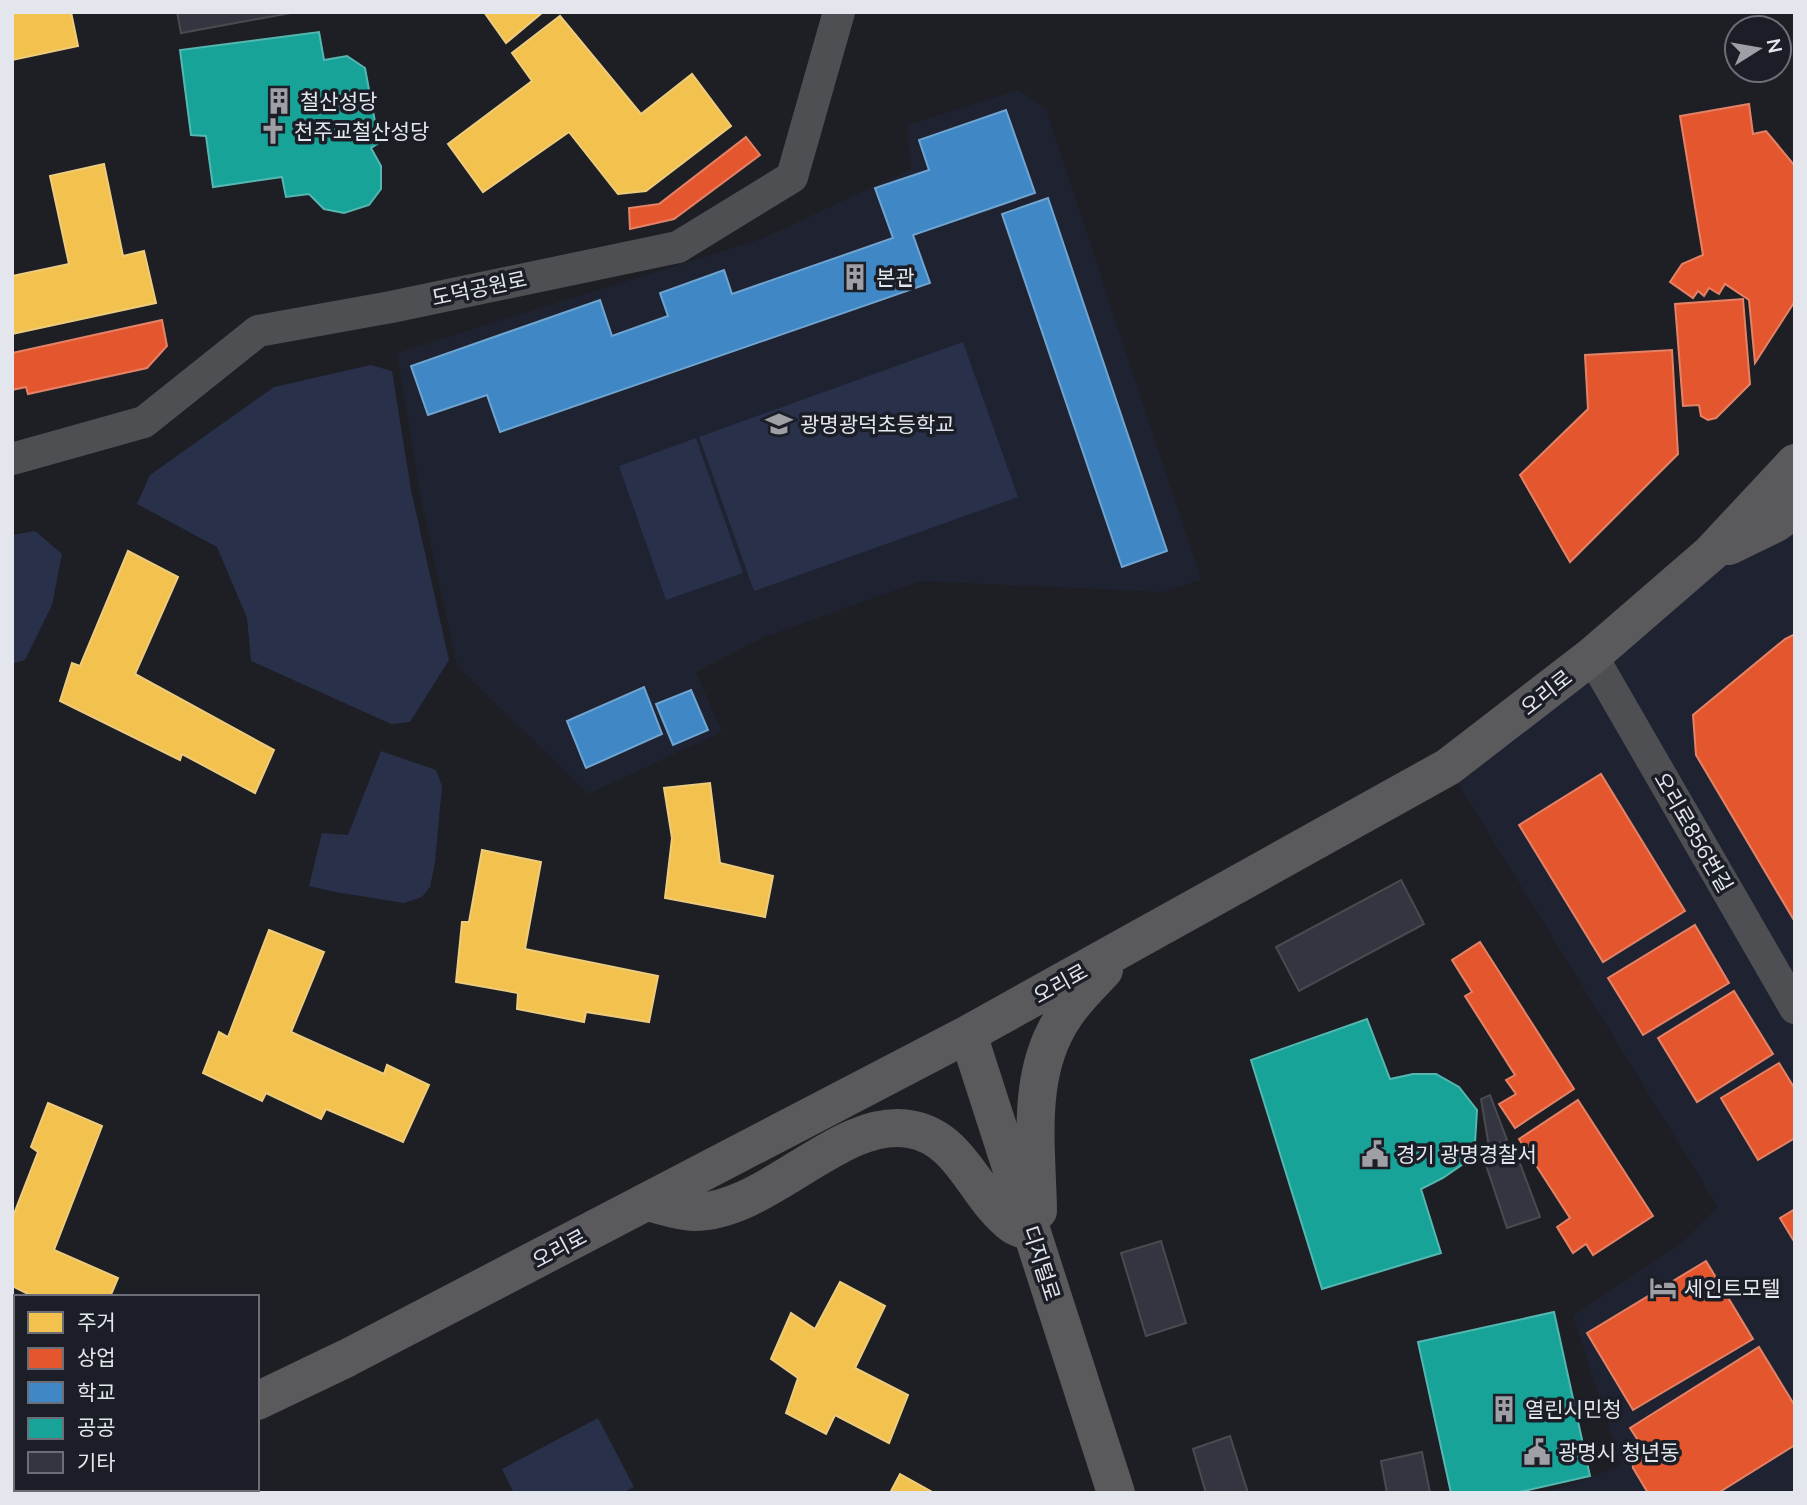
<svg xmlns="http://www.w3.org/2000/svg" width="1807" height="1505" font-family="Mulish,'Noto Sans KR',sans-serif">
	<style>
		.built { fill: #1f2331 }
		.green { fill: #28304a }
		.homes { fill: #f2c14e; stroke: #eecc7d; stroke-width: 2 }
		.shops { fill: #e4572e; stroke: #e48267; stroke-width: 2 }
		.schools { fill: #3f88c5; stroke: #70a4d1; stroke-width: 2 }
		.public { fill: #17a398; stroke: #54b7b1; stroke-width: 2 }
		.building { fill: #333640; stroke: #4a4b4f; stroke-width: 2 }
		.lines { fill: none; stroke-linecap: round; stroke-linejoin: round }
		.street { stroke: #4e4f52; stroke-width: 32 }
		.secondary { stroke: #5a5a5d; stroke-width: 38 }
		.labels { text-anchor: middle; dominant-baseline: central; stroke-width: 7; stroke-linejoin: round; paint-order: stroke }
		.poi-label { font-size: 21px; fill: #e3e6ec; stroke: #1b1e27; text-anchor: start }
		.street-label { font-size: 21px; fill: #e3e6ec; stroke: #1b1e27 }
	</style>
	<rect width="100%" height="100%" fill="#1e1f24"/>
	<path class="built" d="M1019 90 1046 109 1201 580 1162 592 921 581 765 637 696 672 722 732 588 794 457 666 420 494 397 353 761 239 911 169 907 125Z
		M1795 463V1493H1545L1622 1466 1573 1316 1683 1242 1718 1207 1448 767Z"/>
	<path class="green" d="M963 342 1018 497 754 591 699 437Z
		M371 365 392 371 411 490 449 660 410 722 391 724 251 661 247 618 217 547 137 504 150 475 274 387Z
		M696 438 743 573 666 600 619 466Z
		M35 531 62 554 52 605 25 660 12 664V535Z
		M381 751 436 770 442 786 435 862 430 887 422 897 404 903 335 892 309 886 322 833 348 835Z
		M598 1418 634 1487 622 1493H514L502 1469Z"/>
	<path class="homes" d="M12 12H71L78 46 12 60Z
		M484 12H543L506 43Z
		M560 16 641 114 692 74 731 126 646 191 618 194 569 132 483 192 448 144 532 81 512 53Z
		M104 164 123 256 144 251 156 303 12 334V276L69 264 50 176Z
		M128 551 178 577 135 674 274 750 255 793 182 754 180 760 60 701 72 663 80 666Z
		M710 783 720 863 773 876 765 917 665 898 672 838 664 788Z
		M482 850 541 862 525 949 658 976 649 1022 586 1012 584 1022 517 1009 518 993 456 982 462 922H469Z
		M269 930 324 952 291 1032 384 1074 387 1065 429 1085 403 1142 326 1109 321 1119 266 1093 262 1101 203 1073 219 1032 228 1037Z
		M48 1103 102 1126 54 1250 118 1278 110 1297H34L12 1286V1219L38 1152 31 1147Z
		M840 1282 885 1306 855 1368 908 1395 889 1443 835 1415 826 1434 786 1413 798 1378 771 1359 791 1313 815 1329Z
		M900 1474 934 1493H890Z"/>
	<path class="shops" d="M1749 104 1753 134 1766 131 1795 166V301L1755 363 1749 300 1725 284 1719 294 1709 288 1704 296 1698 291 1693 298 1670 282 1682 264 1703 255 1680 116Z
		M746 137 760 155 674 219 630 229 629 208 659 204Z
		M1743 299 1750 384 1716 418 1708 420 1701 416 1699 405 1683 406 1675 304Z
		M162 320 167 346 147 368 28 394 26 387 12 390V353Z
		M1672 350 1678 454 1570 562 1520 475 1588 409 1585 355Z
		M1795 634V922L1696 755 1693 715 1785 639Z
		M1601 774 1685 911 1603 962 1519 825Z
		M1695 925 1729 983 1643 1035 1608 978Z
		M1480 942 1574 1089 1515 1128 1499 1104 1516 1094 1506 1080 1515 1075 1465 996 1472 992 1452 960Z
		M1734 991 1773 1054 1697 1102 1658 1038Z
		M1779 1063 1795 1089V1138L1758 1160 1721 1098Z
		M1578 1100 1653 1216 1593 1255 1586 1244 1573 1253 1557 1227 1570 1218 1519 1139Z
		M1795 1209V1243L1780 1218Z
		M1706 1261 1753 1339 1633 1410 1587 1333Z
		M1759 1347 1795 1406V1445L1718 1493H1648L1633 1468 1632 1456 1643 1448 1630 1428Z"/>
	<path class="schools" d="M1006 110 1035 193 913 235 930 283 500 432 487 395 428 415 411 366 600 300 612 336 668 316 660 293 724 270 732 294 893 238 875 188 929 170 919 140Z
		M1048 198 1167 551 1122 567 1002 214Z
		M644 687 662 734 586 768 567 721Z
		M691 690 708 730 673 745 656 704Z"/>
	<path class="public" d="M319 32 324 60 347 56 365 68 379 143 371 148 381 166V189L369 205 344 213 324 209 309 194 286 197 282 177 213 187 206 136 191 135 180 50Z
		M1367 1019 1390 1079 1413 1074H1436L1459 1087 1477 1110 1475 1143 1463 1164 1443 1178 1421 1189 1441 1253 1322 1289 1251 1060Z
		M1554 1312 1590 1476 1515 1493H1451L1418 1342Z"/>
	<path class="building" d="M177 12H296L181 33Z
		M1401 880 1424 924 1299 991 1276 947Z
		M1490 1095 1507 1140 1489 1147 1481 1099Z
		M1515 1150 1540 1217 1507 1228 1485 1162Z
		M1161 1241 1186 1323 1146 1336 1121 1253Z
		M1230 1436 1248 1493H1206L1193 1449Z
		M1422 1452 1430 1493H1387L1381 1461Z"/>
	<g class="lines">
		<path class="street" d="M12 459 144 422 258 331 391 307 678 247 792 177 839 12
			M1592 656 1795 1008"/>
		<path class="secondary" d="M1729 546 1776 523 1795 509
			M968 1034 1116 1493
			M647 1202C661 1205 679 1212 694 1212 768 1212 840 1117 909 1129 962 1137 975 1197 1013 1225 1018 1229 1026 1230 1032 1232
			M1038 1211C1037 1145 1025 1073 1065 1015 1076 998 1091 984 1104 970
			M257 1401 347 1358 968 1034 1448 767 1592 656 1711 553 1795 463
			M68 1493 75 1489"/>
	</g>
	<defs>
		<symbol id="building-bare" viewBox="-9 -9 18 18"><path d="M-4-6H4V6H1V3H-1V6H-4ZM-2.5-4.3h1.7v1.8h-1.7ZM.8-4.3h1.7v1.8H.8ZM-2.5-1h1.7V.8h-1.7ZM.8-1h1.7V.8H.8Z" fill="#9ea0a6" stroke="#1b1e27" stroke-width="2.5" paint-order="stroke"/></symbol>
		<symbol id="church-bare" viewBox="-9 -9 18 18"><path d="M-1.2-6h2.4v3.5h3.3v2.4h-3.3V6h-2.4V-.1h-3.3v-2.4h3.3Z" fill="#9ea0a6" stroke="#1b1e27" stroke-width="2.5" paint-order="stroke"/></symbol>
		<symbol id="school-bare" viewBox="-9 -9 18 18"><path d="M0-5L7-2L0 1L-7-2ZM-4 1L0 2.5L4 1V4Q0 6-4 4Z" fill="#9ea0a6" stroke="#1b1e27" stroke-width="2.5" paint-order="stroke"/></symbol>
		<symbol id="civic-bare" viewBox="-9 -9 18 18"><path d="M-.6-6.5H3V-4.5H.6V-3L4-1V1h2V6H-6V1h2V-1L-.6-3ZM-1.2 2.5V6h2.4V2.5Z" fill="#9ea0a6" stroke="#1b1e27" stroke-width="2.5" paint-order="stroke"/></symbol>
		<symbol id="hotel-bare" viewBox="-9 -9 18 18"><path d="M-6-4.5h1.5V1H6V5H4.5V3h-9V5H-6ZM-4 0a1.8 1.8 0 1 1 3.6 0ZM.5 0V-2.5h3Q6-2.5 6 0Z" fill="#9ea0a6" stroke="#1b1e27" stroke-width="2.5" paint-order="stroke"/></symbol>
	</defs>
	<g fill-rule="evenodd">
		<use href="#building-bare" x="260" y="82" width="38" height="38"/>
		<use href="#church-bare" x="254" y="112" width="38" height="38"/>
		<use href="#building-bare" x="836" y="258" width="38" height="38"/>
		<use href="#school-bare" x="760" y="405" width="38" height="38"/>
		<use href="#civic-bare" x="1356" y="1135" width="38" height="38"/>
		<use href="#hotel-bare" x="1644" y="1269" width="38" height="38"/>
		<use href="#building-bare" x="1485" y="1390" width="38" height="38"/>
		<use href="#civic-bare" x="1518" y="1433" width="38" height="38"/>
	</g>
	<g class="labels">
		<g class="poi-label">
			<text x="300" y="101">철산성당</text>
			<text x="294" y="131">천주교철산성당</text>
			<text x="876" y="277">본관</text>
			<text x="800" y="424">광명광덕초등학교</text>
			<text x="1396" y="1154">경기 광명경찰서</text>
			<text x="1684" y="1288">세인트모텔</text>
			<text x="1525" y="1409">열린시민청</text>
			<text x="1558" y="1452">광명시 청년동</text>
		</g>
		<g class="street-label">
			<text transform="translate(479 288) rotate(-12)">도덕공원로</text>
			<text transform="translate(1546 692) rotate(-38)">오리로</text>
			<text transform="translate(1694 832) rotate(60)">오리로856번길</text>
			<text transform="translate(1060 983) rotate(-29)">오리로</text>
			<text transform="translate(559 1248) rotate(-28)">오리로</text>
			<text transform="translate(1042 1263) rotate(72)">디지털로</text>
		</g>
	</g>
	<rect width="1807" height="1505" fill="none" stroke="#e3e6ec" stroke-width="28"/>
	<rect x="14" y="1295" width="245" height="196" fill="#1b1e27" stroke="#6b6e76" stroke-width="2"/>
	<rect x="28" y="1312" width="35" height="21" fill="#f2c14e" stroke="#6b6e76" stroke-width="2"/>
	<text x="77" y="1330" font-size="21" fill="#e3e6ec">주거</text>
	<rect x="28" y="1348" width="35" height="21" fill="#e4572e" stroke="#6b6e76" stroke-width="2"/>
	<text x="77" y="1365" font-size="21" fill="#e3e6ec">상업</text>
	<rect x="28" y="1382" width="35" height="21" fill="#3f88c5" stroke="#6b6e76" stroke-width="2"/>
	<text x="77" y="1400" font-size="21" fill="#e3e6ec">학교</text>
	<rect x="28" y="1418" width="35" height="21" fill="#17a398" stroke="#6b6e76" stroke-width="2"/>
	<text x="77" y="1435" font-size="21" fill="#e3e6ec">공공</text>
	<rect x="28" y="1452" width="35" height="21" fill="#333640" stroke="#6b6e76" stroke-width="2"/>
	<text x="77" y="1470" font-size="21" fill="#e3e6ec">기타</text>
	<g transform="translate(1758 49) rotate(79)"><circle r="33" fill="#1b1e27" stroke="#6b6e76" stroke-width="2"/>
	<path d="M0-5L12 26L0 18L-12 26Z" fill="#9ea0a6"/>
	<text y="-10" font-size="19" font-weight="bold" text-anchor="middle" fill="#e3e6ec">N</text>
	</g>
</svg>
